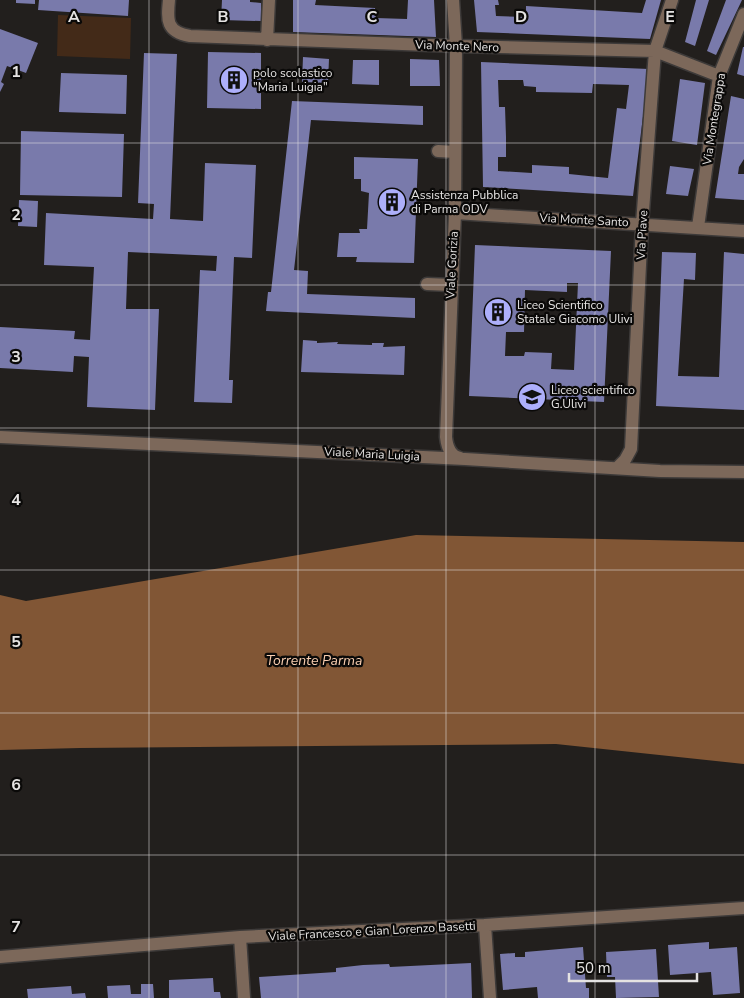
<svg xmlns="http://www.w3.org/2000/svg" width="744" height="998" font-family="'Nunito Sans',sans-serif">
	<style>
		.green { fill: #432a18 }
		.water { fill: #815635 }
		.building { fill: #797aab; fill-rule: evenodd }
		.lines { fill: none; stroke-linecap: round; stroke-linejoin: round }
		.minor-casing { stroke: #3d3a39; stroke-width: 15 }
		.minor { stroke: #7c685a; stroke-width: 12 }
		.grid { fill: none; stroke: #e5e3e2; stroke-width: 1; stroke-opacity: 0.55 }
		.labels { text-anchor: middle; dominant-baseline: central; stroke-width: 4.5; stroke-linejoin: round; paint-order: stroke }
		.street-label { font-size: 12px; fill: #e5e3e2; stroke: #0a0908 }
		.poi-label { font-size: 12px; fill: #e5e3e2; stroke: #0a0908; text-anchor: start }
		.water-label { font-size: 14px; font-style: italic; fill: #f8cdaf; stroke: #0a0908 }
		.grid-label { font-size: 16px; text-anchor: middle; font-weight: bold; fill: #e5e3e2; stroke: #0a0908; stroke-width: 4.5; stroke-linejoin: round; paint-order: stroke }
	</style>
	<rect width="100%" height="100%" fill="#221f1d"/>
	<path class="green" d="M58 15 131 18 130 59 57 56Z"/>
	<path class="water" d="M416 535 744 542V764L556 744 80 748 0 750V595L26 601Z"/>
	<path class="building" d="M16 0H35V4L16 3Z
		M39 0H129L128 16 38 10Z
		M222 0H250V2L261 3V21L221 20Z
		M293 0H316L315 5 375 8 376 18 407 19 408 0H434L436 37 293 32Z
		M474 0H498L499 5H495L496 16 526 17V6L642 13 646 0H661L650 39 477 32Z
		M696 0H709L695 46 685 42Z
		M726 0H742L716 55 707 51Z
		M0 29 38 43 26 73 7 66 1 82 4 84 0 92Z
		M743 47H744V76L737 74Z
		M208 52 261 53V109L207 108Z
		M144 53 177 54 170 219 203 221 205 163 256 165 252 258 234 257 229 380H233L232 403 194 402 200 270 216 271 217 256 128 252 126 309H159L155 410 87 407 89 357 74 356 73 372 0 368V327L75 331 74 339 90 340 94 267 44 265 46 213 153 219 154 204 138 203Z
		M303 57 329 59 328 83 302 82Z
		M410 59 439 60 440 86H410Z
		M353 60H379V85L352 84Z
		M481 62 649 69 633 196 483 187ZM498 80H523L524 86 536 87V92L592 93 593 84 629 85 626 109 617 108 608 178 569 174V167L532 165V173L498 171V157H506V137L505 107H499Z
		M61 73 127 75 126 114 59 112Z
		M680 79 705 83 697 145 672 141Z
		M731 96 744 99V159L739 167 738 174H744V200L715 198Z
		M292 101 423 106V125L311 120 294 270 308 271 307 294 415 298V318L266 311 268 292H271Z
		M21 131 124 134 122 197 20 195Z
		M354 157 418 159 414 263 356 262 357 257H337L339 233H360L359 229H367L369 193 361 191V179H354Z
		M670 166 694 169 688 196 666 194Z
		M19 200 38 201 37 227 18 226Z
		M475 245 611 251 604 402 469 396ZM567 283H578L574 370 551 369 552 353 525 352 524 356H505L506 332H524L525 290 567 292Z
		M662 252 696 253 695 280 684 279 678 376 719 377 724 252 744 254V410L656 406Z
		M303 340 317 341V343L338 342 337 344 372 345V343H384L383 347 405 346 404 375 301 372Z
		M709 942V949L737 947 740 993 713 995 711 972 670 975 668 945Z
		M583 947 586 988H589V998H538L537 987 503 990 500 954 515 953V957H525V952Z
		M656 949 659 997 616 998 615 977H607L606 952Z
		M471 963 472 998H261L259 977 336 972V968L363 965 389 964 390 967Z
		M213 978 214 992H220L221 998H169V980Z
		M141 984H153L154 998H108L107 986 130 985 131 994H141Z
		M71 986 72 994 85 993 86 998H28L27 989Z"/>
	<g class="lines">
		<defs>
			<path id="minor" d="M169 0C167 20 166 32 190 36L456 46 655 51 719 76
				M453 0 456 46 455 213 446 437C447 447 450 456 460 458
				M267 40 269 0
				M438 151 455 152
				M455 213 744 231
				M698 227 719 76 744 14
				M427 284 451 285
				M0 437 465 459 660 471 744 472
				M617 468 625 460 631 449 642 224 655 51 672 0
				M485 925 490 998
				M240 937 244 998
				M0 957 240 937 485 925 744 908"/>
		</defs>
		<use href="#minor" class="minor-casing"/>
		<use href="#minor" class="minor"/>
	</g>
	<path class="grid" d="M149 0V998M298 0V998M446 0V998M595 0V998M0 143H744M0 285H744M0 428H744M0 570H744M0 713H744M0 855H744"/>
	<defs>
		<symbol id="building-disc" viewBox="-11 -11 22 22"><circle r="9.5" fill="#adaffb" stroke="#0a0908"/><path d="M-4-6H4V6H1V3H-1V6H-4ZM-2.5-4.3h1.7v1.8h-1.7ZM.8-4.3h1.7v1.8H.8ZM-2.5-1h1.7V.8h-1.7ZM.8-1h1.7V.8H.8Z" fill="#111"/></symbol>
		<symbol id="school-disc" viewBox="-11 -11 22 22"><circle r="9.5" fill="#adaffb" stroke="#0a0908"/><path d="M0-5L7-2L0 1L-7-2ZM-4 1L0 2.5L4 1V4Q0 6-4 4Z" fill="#111"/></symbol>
	</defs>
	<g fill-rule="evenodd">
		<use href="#building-disc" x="218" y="64" width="32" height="32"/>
		<use href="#building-disc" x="376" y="186" width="32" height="32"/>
		<use href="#building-disc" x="482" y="296" width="32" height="32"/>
		<use href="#school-disc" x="516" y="381" width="32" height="32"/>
	</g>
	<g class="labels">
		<g class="street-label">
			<text transform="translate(457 46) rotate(2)">Via Monte Nero</text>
			<text transform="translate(714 119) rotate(-81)">Via Montegrappa</text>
			<text transform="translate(584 220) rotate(3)">Via Monte Santo</text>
			<text transform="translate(642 235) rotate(-87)">Via Piave</text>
			<text transform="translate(452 265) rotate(-87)">Viale Gorizia</text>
			<text transform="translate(372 454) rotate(3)">Viale Maria Luigia</text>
			<text transform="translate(372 931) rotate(-3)">Viale Francesco e Gian Lorenzo Basetti</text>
		</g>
		<g class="poi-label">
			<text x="253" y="73">polo scolastico<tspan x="253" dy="14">"Maria Luigia"</tspan></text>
			<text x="411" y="195">Assistenza Pubblica<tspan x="411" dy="14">di Parma ODV</tspan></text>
			<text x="517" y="305">Liceo Scientifico<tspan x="517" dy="14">Statale Giacomo Ulivi</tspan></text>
			<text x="551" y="390">Liceo scientifico<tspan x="551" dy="14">G.Ulivi</tspan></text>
		</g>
		<g class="water-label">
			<text x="314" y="660">Torrente Parma</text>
		</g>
	</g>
	<g class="grid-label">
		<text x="74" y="22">A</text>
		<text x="223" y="22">B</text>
		<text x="372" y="22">C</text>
		<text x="521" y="22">D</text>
		<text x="670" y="22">E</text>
		<text x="16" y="77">1</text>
		<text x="16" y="220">2</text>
		<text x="16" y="362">3</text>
		<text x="16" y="505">4</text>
		<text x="16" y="647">5</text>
		<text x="16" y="790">6</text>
		<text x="16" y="932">7</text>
	</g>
	<path d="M569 973v8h128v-8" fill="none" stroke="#e5e3e2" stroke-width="2.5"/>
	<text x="576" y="973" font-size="15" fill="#e5e3e2" stroke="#0a0908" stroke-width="4" paint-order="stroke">50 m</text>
</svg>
